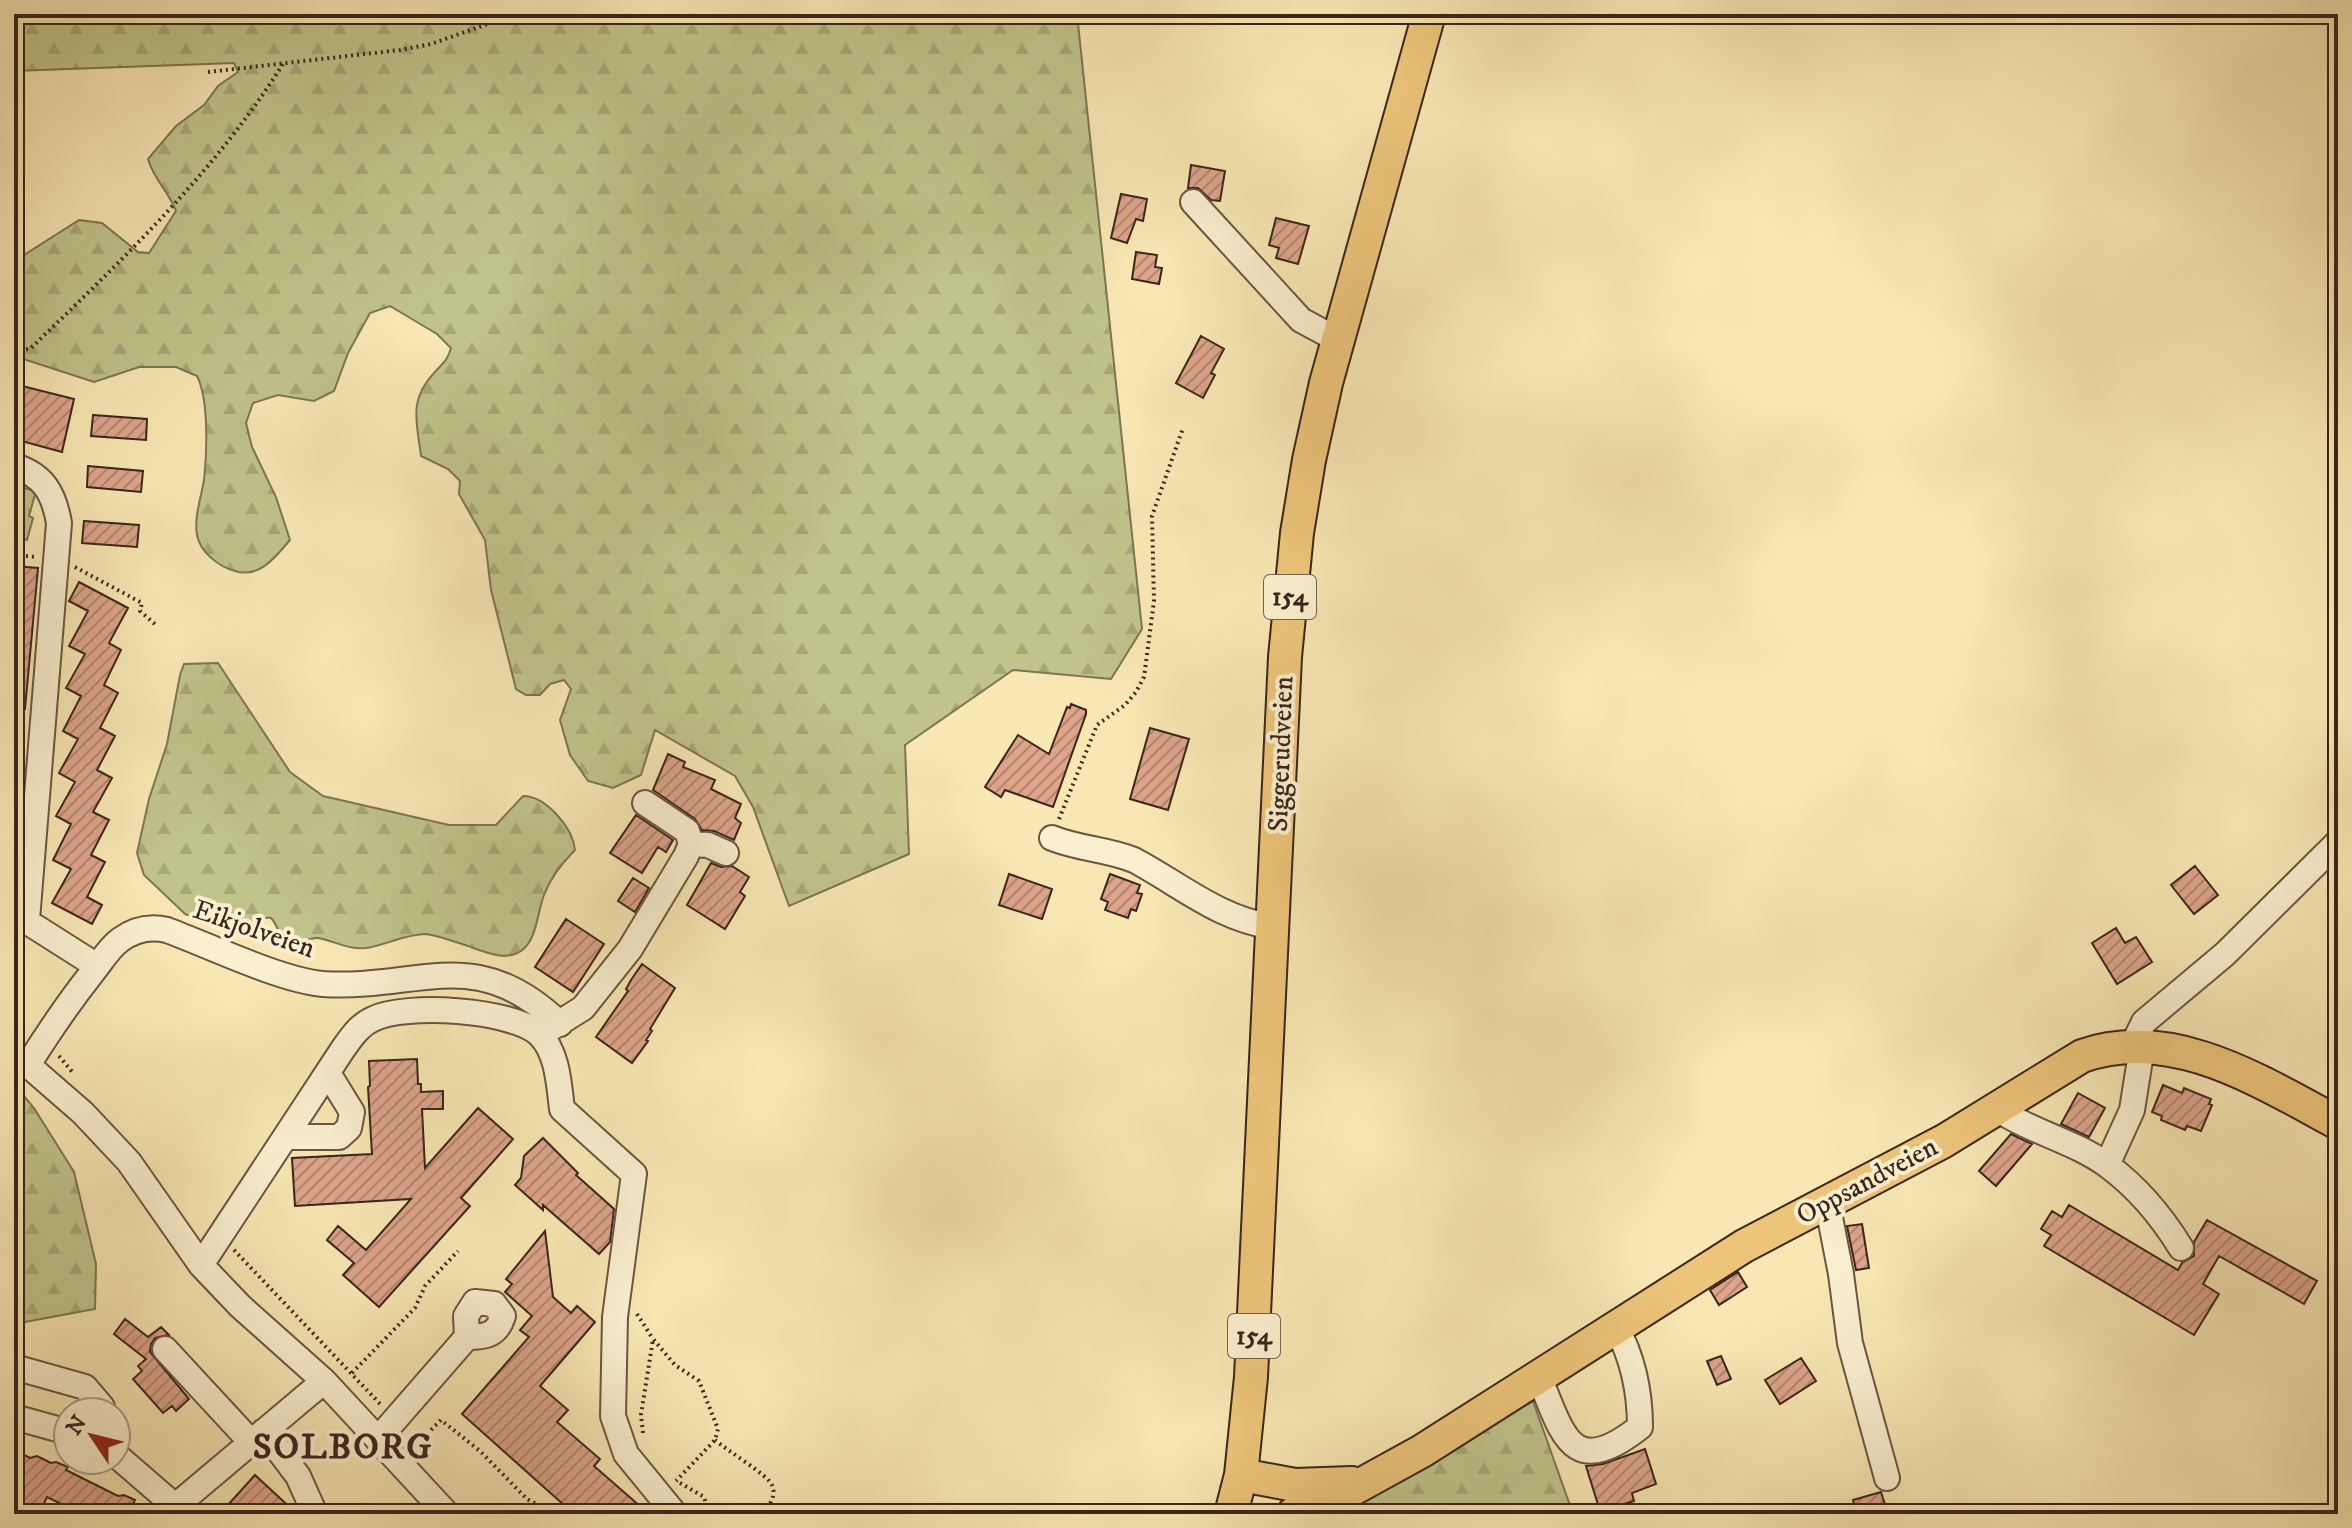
<svg xmlns="http://www.w3.org/2000/svg" width="2352" height="1528" font-family="'IM FELL DW Pica',serif">
	<style>
		.forest { fill: url(#forest-firs); stroke: #7e7453; stroke-width: 2 }
		.park { fill: url(#park-tufts); stroke: #7e7453; stroke-width: 2 }
		.building { fill: url(#building-hatch); stroke: #3b241c; stroke-width: 2 }
		.lines { fill: none; stroke-linecap: round; stroke-linejoin: round }
		.minor-casing { stroke: #6a5542; stroke-width: 28 }
		.major-casing { stroke: #3b241c; stroke-width: 36 }
		.path { stroke: #3b241c; stroke-width: 4; stroke-dasharray: 2 4; stroke-linecap: butt }
		.minor { stroke: #faefce; stroke-width: 24 }
		.major { stroke: #ecc47a; stroke-width: 32 }
		.labels { text-anchor: middle; dominant-baseline: central; stroke-width: 8; stroke-linejoin: round; paint-order: stroke }
		.shield { fill: #faefce; stroke: #746151; stroke-width: 2 }
		.shield-label { font-size: 26px; font-weight: bold; fill: #3b241c }
		.street-label { font-size: 28px; fill: #3b241c; stroke: #faefce }
		.district-label { font-size: 36px; font-weight: bold; letter-spacing: 2px; fill: #3b241c; stroke: #faefce }
	</style>
	<defs>
		<pattern id="forest-firs" width="22" height="20" patternUnits="userSpaceOnUse" patternTransform="scale(2)"><rect width="22" height="20" fill="#c0c48a"/><path d="M5 1l3.5 6h-7zM16 11l3.5 6h-7z" fill="#a6a876"/></pattern>
		<pattern id="park-tufts" width="24" height="20" patternUnits="userSpaceOnUse" patternTransform="scale(2)"><rect width="24" height="20" fill="#c0c48a"/><path d="M3 7l-1-3M5 7V3M7 7l1-3M15 17l-1-3M17 17v-4M19 17l1-3" fill="none" stroke="#a6a876"/></pattern>
		<pattern id="building-hatch" width="6" height="6" patternUnits="userSpaceOnUse" patternTransform="scale(2)"><rect width="6" height="6" fill="#dda48a"/><path d="M-1 1l2-2M0 6l6-6M5 7l2-2" fill="none" stroke="#b48570"/></pattern>
	</defs>
	<rect width="100%" height="100%" fill="#f8e7b3"/>
	<filter id="stains"><feTurbulence type="fractalNoise" baseFrequency=".0025" numOctaves="4"/><feColorMatrix values="0 0 0 0 .2 0 0 0 0 .09 0 0 0 0 .02 0 0 0 .5 -.17"/></filter>
	<radialGradient id="worn" r=".72"><stop offset=".6" stop-color="#630" stop-opacity="0"/><stop offset="1" stop-color="#630" stop-opacity=".3"/></radialGradient>
	<path class="forest" d="M14 14H1077L1142 629 1111 679 1013 670 905 745 909 854 789 906 753 807 735 776 655 730 641 775 613 788 588 781 570 755 560 720 571 689 564 680 550 684 540 695H526L516 689 491 590 485 540 459 494 460 481 448 469 421 456C417 422 408 401 434 373 442 364 448 360 451 348L437 334 390 306 370 313 348 353 334 391 314 401 278 395 253 403 246 423 252 447 276 497 290 540C276 556 260 579 235 571 219 567 200 552 197 535 194 517 201 498 204 480 207 453 209 399 197 376L176 367H139L94 382 14 356V257L24 255 79 220 102 223 138 252 149 253 176 211C169 192 154 180 148 159L176 126 204 105 218 86 238 72 234 63 14 71Z
		M218 663 290 772 323 796 449 825H496L523 796C546 796 573 828 575 850 563 862 550 879 544 895 537 913 537 940 521 951 504 963 479 949 462 944 451 941 437 935 426 934 405 934 386 945 366 948 348 950 335 941 318 938 307 937 299 947 288 942 279 938 278 925 271 918 261 917 260 921 251 925 236 930 226 916 215 908H207C200 916 194 918 185 914L144 875 137 853 149 799 167 744 180 675 184 664Z
		M14 1084 34 1108 74 1172 96 1264 95 1309 14 1324Z
		M1533 1401 1573 1514H1334Z"/>
	<path class="park" d="M16 486 36 491 29 516 33 518 27 540 14 534Z"/>
	<path class="building" d="M1191 165 1225 171 1220 201 1211 200 1198 188H1188Z
		M1121 194 1147 199 1143 221 1136 219 1127 243 1111 238Z
		M1276 218 1309 226 1298 264 1276 258 1279 248 1269 245Z
		M1136 252 1157 255 1155 267 1162 268 1159 284 1132 279Z
		M1201 336 1224 349 1211 373 1215 375 1203 398 1176 383Z
		M14 384 74 399 62 452 14 439Z
		M93 415 147 419 146 440 91 436Z
		M88 466 143 471 141 492 87 487Z
		M84 521 139 525 137 547 82 543Z
		M14 566 38 568 25 709 14 708Z
		M79 582 128 608 109 643 121 650 104 685 118 693 100 728 115 736 97 770 112 778 93 812 109 820 91 855 105 862 87 897 102 905 92 924 52 903 71 869 53 860 71 824 56 816 75 782 59 773 78 739 63 731 81 696 66 688 85 654 69 646 88 611 69 601Z
		M1071 704 1086 710V714L1053 807 1005 790 1001 797 985 787 1018 735 1049 754 1067 707 1070 708Z
		M1150 728 1189 739 1168 810 1130 799Z
		M668 754 685 762 683 767 715 780 711 789 741 804 735 818 741 823 734 840 714 831 702 830 695 819 653 790Z
		M636 815 673 840 666 852 658 847 642 873 610 853Z
		M711 863 721 867 732 866 749 877 740 892 745 896 725 929 687 905Z
		M2195 866 2218 895 2194 914 2171 885Z
		M1009 874 1052 889 1042 919 999 905Z
		M1110 874 1140 885 1137 893 1142 894 1136 911 1131 909 1128 918 1105 910 1108 902 1101 899Z
		M633 878 649 888 635 912 618 901Z
		M566 919 604 944 573 992 535 967Z
		M2116 928 2125 943 2136 937 2152 962 2117 984 2092 943Z
		M642 964 675 988 650 1029 652 1031 646 1040 648 1041 632 1063 596 1037 628 991 626 989 631 980Z
		M417 1059 418 1084H421V1092L443 1091V1109H422L425 1168 478 1108 513 1139 461 1198 470 1206 379 1307 343 1275 354 1263 327 1240 338 1226 366 1250 411 1199 295 1206 292 1158 372 1154 368 1087 370 1086 369 1061Z
		M2163 1085 2182 1093 2184 1088 2211 1099 2209 1104 2212 1105 2201 1131 2187 1126 2185 1130 2161 1120 2162 1116 2152 1112Z
		M2078 1093 2105 1108 2089 1137 2061 1124Z
		M2011 1134 2032 1144 1996 1186 1979 1171Z
		M543 1138 578 1173 576 1175 614 1209 610 1242 599 1254 543 1205V1210L515 1185 521 1178 524 1156Z
		M2069 1205 2178 1270 2182 1263 2194 1256V1242L2207 1220 2317 1281 2304 1304 2219 1256 2203 1284 2219 1294 2194 1335 2044 1246 2051 1235 2041 1229 2052 1211 2062 1217Z
		M1862 1224 1869 1268 1856 1270 1847 1226Z
		M545 1231 553 1297 571 1313 577 1306 595 1322 540 1386 568 1410 557 1422 600 1459 594 1466 649 1514H574L462 1414 529 1337 520 1330 532 1316 505 1292 512 1284 506 1279Z
		M1738 1272 1747 1287 1719 1305 1710 1290Z
		M125 1319 148 1337 161 1327 169 1335 155 1338 151 1344 150 1352 189 1399 176 1411 172 1406 163 1413 133 1379 142 1371 138 1366 146 1359 114 1334Z
		M1721 1356 1731 1379 1717 1385 1707 1361Z
		M1801 1358 1816 1381 1780 1404 1765 1380Z
		M1645 1449 1656 1484 1632 1493 1634 1501 1600 1511 1586 1466 1603 1464Z
		M14 1450 30 1458 37 1456 51 1463 56 1462 68 1467 66 1470 118 1496 124 1495 135 1500 128 1514H82L47 1497 39 1514H14Z
		M255 1475 297 1514H235L227 1506Z
		M1881 1492 1888 1514H1857L1853 1500Z"/>
	<g class="lines">
		<defs>
			<path id="minor" d="M1193 202 1301 320 1338 340
				M14 466C44 475 54 494 59 523L27 920
				M1052 838C1079 849 1107 849 1134 860 1181 885 1219 919 1274 927
				M691 844 708 845 726 853
				M15 914 97 966
				M548 1030 583 1008 630 949 686 856 691 844 687 831 645 803
				M2132 1046 2144 1022 2225 954 2338 842
				M14 1053 83 1113 129 1162 201 1265 240 1306 324 1381 447 1514
				M28 1065C48 1033 69 1002 92 973 101 962 109 948 120 940 135 929 150 926 167 930 210 946 280 980 323 984 420 990 475 942 560 1024
				M1997 1109C2031 1132 2074 1141 2107 1165 2137 1187 2162 1217 2181 1248
				M286 1137H339L349 1128 352 1112 328 1073
				M2107 1165 2132 1110 2142 1047
				M1827 1202 1841 1274 1850 1343 1887 1478
				M201 1265 343 1049C351 1038 359 1025 373 1019 405 1003 511 1009 539 1034 558 1052 559 1086 562 1109L634 1174 615 1317 613 1416 626 1454 675 1514
				M165 1349 251 1442
				M14 1367 85 1387 102 1407V1412
				M1539 1377C1563 1434 1571 1481 1640 1427 1640 1391 1633 1358 1616 1327
				M14 1417 68 1432
				M264 1431 298 1476 315 1514
				M379 1438 467 1337C486 1337 497 1335 503 1316L494 1304 475 1302 466 1316 467 1337
				M116 1455 176 1507
				M171 1514 184 1499 324 1381"/>
			<path id="major" d="M1241 1475 1295 1485 1352 1483
				M1231 1514 1241 1475 1251 1377 1285 657 1297 533 1309 460 1326 383 1429 14
				M1293 1514 1333 1500 1422 1451 1744 1246 1944 1141 2082 1056C2172 1024 2261 1082 2338 1123"/>
		</defs>
		<use href="#minor" class="minor-casing"/>
		<use href="#major" class="major-casing"/>
		<path class="path" d="M208 72 400 50 431 44 516 14
			M14 350 30 349C121 261 215 172 283 64
			M14 555 36 557
			M75 567 142 603 140 611 156 625
			M1059 819 1097 725 1125 705 1136 692 1144 677 1154 601 1152 516 1183 428
			M59 1056 74 1074
			M234 1250 382 1406
			M637 1314 653 1339
			M352 1373 415 1308 425 1286 458 1251
			M643 1433 641 1415 653 1339 675 1365 699 1381 718 1429 715 1440 676 1481
			M409 1438 428 1433 441 1420 480 1451 527 1499 540 1506 548 1514
			M715 1440C726 1450 768 1475 772 1485 777 1496 769 1506 762 1514
			M680 1483 704 1497 709 1514"/>
		<use href="#minor" class="minor"/>
		<use href="#major" class="major"/>
	</g>
	<g class="labels">
		<g class="shield">
			<rect x="1264" y="575" width="52" height="44" rx="6"/>
			<rect x="1228" y="1314" width="52" height="44" rx="6"/>
		</g>
		<g class="shield-label">
			<text x="1290" y="597">154</text>
			<text x="1254" y="1336">154</text>
		</g>
		<g class="street-label">
			<text transform="translate(1281 754) rotate(-88)">Siggerudveien</text>
			<text transform="translate(254 929) rotate(19)">Eikjolveien</text>
			<text transform="translate(1867 1181) rotate(-28)">Oppsandveien</text>
		</g>
		<g class="district-label">
			<text x="343" y="1447">SOLBORG</text>
		</g>
	</g>
	<rect width="2352" height="1528" fill="none" stroke="#f8e7b3" stroke-width="48"/>
	<rect x="16" y="16" width="2320" height="1496" fill="none" stroke="#3b241c" stroke-width="4"/>
	<rect x="24" y="24" width="2304" height="1480" fill="none" stroke="#3b241c" stroke-width="2"/>
	<g transform="translate(92 1436) rotate(305)"><circle r="38" fill="#faefce" stroke="#ae9e87" stroke-width="2"/>
	<path d="M0-6L14 30L0 20L-14 30Z" fill="#8f2418"/>
	<text y="-12" font-size="22" font-weight="bold" text-anchor="middle" fill="#3b241c">N</text>
	</g>
	<rect width="100%" height="100%" filter="url(#stains)"/>
	<rect width="100%" height="100%" fill="url(#worn)"/>
</svg>
